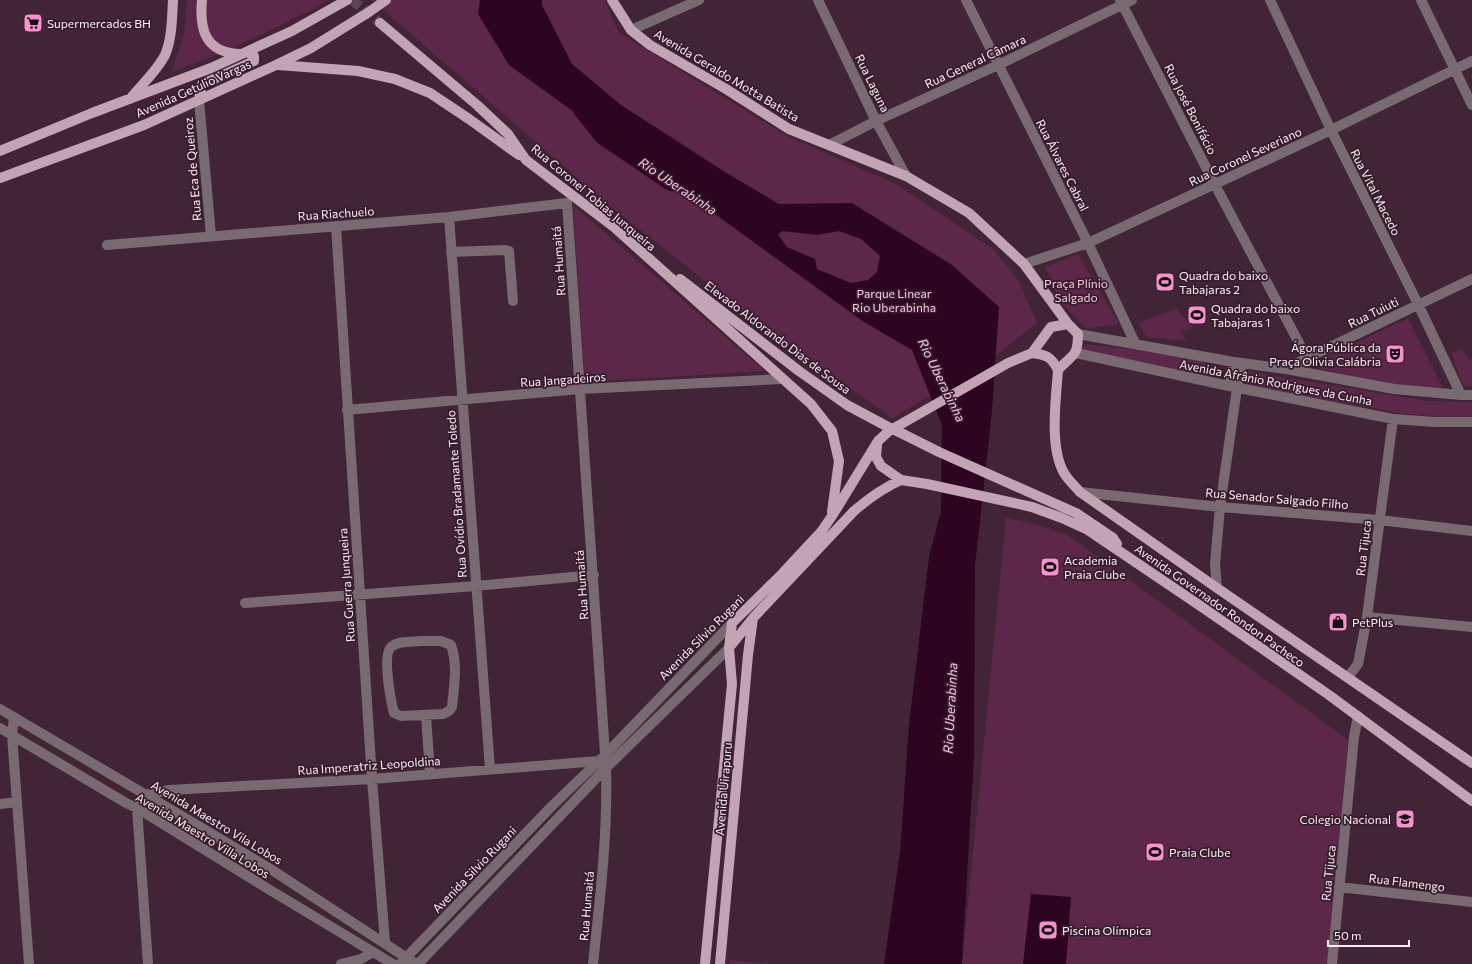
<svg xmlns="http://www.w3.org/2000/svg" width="1472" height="964" font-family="Commissioner,sans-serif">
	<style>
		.green { fill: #5c2748 }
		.water { fill: #2d0520; fill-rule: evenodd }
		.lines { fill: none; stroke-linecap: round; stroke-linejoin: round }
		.river { stroke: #2d0520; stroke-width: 19 }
		.major-tunnel { stroke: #5d4353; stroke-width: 10; stroke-dasharray: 10 5; stroke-linecap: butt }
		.minor { stroke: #796a72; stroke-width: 10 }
		.major { stroke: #c2a4b4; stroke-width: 10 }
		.major-bridge { stroke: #c2a4b4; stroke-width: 10 }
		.labels { text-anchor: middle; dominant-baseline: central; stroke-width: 3.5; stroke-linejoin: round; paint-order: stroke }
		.poi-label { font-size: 12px; fill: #fdeef6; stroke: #361c2c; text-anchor: start }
		.street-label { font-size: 12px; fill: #fdeef6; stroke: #361c2c }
		.park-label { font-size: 12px; fill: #f6c7e1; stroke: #361c2c }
		.water-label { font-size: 13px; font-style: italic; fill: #f6c8e1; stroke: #361c2c }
	</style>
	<rect width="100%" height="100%" fill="#412536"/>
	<path class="green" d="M187 0H329C278 28 227 52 172 72L184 33Z
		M372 0H605L618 32 785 135 898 185 993 249 1017 278 1037 323 983 365 892 418 745 312 606 203Z
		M573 205 765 371 585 382Z
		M1078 254 1119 324 1086 328 1061 303 1045 267Z
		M1167 274 1174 286 1165 290 1157 279Z
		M1197 304 1203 321H1196L1190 308Z
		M1176 309 1193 328 1181 331 1187 341 1147 337 1138 323Z
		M1408 318 1442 386 1440 389 1380 383 1308 366Z
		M1085 344 1134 350 1202 361 1209 367V376L1207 378 1081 351Z
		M1462 349 1469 360 1472 359V386H1464C1460 375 1454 364 1452 353Z
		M1246 371 1427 401 1472 402V419L1406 414 1244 386Z
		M1006 518 1031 523 1067 535 1097 556 1348 740 1328 964H962Z
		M730 960 771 964H730Z"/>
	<path class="water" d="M480 0H542V5L572 64 621 105 725 172 779 204 852 203 952 265 999 307 992 411 975 566 974 757 962 964H884L900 852 909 725 929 557 941 511 942 425 912 350 864 322 509 65 478 14ZM782 231 817 235 839 231 861 239 880 256 877 272 868 280 851 283 817 269 815 259 787 247 778 235Z
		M1031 894 1071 897 1066 964H1023Z"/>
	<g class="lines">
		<path class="river" d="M583 110 604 136 672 182"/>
		<path class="major-tunnel" d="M352 0 380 23"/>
		<path class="minor" d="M818 0 876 121 906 176
			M966 0 1088 243 1135 343
			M1120 0 1214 183 1307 358
			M1270 0 1331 130 1418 304 1461 395
			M1421 0 1472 105
			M631 30 699 0
			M199 100 211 236
			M829 145 876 121 998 65 1132 0
			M567 203 606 768C608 833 600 899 593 964
			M449 217 490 769
			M336 226 372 779 385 943
			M107 245 449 217 567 203
			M451 252 505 250 509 251 513 301
			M1024 264 1088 243 1331 130 1472 61
			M1078 334 1234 362 1286 369 1394 389 1461 395H1472
			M1076 353 1229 386 1393 419 1435 422H1472
			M1286 369 1307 358 1472 279
			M1229 386 1234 362
			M347 410 580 389 782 379
			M1080 492 1220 507 1379 520 1472 531
			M1217 588 1215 564 1220 507 1237 388 1242 363
			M245 603 476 586 594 575
			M1367 617 1472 627
			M421 641H441L451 645C458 664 454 687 452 707L449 711 443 714 401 716 394 713C391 702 382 655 391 647 398 640 412 642 421 641Z
			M1348 677 1358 664 1367 617 1393 419
			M0 709 192 822 272 870 416 964
			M426 715 430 774
			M14 717 12 735 29 964
			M0 728 126 803 137 808 270 890 393 964
			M0 804 17 802
			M1339 887 1472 902
			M148 964 137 808 146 795 169 790 372 779 599 761 606 768
			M341 964 361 959 373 952
			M400 964 552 806 605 755 732 623
			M418 964 606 768 729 648
			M1332 964 1354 737 1358 716"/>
		<path class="major" d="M202 0C199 31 206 53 241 54
			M612 0 631 30 650 45 726 89 789 129 906 176 969 213 1024 264 1068 324
			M380 23 477 105 508 134 526 160 614 227 811 404 832 431 839 461 832 512
			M278 65 358 71 395 79 430 93 469 119 519 155
			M130 99C141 85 157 71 165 55 172 39 172 18 173 0
			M199 100 201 87 205 83 254 61V56L247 52
			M0 151 92 113 211 68 292 31 347 0
			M0 178 144 125 276 65 311 48 369 12 386 0
			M680 279 799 371 847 405 890 428
			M1032 353 1051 327 1068 324 1078 334C1078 358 1072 354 1058 370
			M1032 353C1046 355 1051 356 1058 370
			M1058 370C1056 399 1049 447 1064 473 1068 480 1075 486 1080 492L1217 588 1472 763
			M903 434 939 452 1076 513 1113 538 1117 544
			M877 445 876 457 881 466 901 480 927 484 1032 507 1062 518 1088 530 1202 607 1329 695 1472 801
			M729 648 753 618 854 511C869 498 883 488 901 480
			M705 964 732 684 729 648 732 623 781 575 821 532 832 516 878 441 889 431 1008 363 1032 353
			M720 964 748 655 753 618"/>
		<path class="major-bridge" d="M890 428 903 434"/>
	</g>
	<defs>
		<symbol id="supermarket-square" viewBox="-11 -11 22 22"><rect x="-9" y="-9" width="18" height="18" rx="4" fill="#f790cd" stroke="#361c2c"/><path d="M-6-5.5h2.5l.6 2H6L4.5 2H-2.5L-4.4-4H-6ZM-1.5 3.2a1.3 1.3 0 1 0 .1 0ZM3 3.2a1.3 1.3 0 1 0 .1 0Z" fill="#111"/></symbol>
		<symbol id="stadium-square" viewBox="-11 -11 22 22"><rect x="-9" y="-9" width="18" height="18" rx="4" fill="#f790cd" stroke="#361c2c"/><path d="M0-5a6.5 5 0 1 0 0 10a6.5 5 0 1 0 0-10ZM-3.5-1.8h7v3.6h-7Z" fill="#111"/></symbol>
		<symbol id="theatre-square" viewBox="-11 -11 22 22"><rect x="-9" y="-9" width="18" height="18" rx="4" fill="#f790cd" stroke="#361c2c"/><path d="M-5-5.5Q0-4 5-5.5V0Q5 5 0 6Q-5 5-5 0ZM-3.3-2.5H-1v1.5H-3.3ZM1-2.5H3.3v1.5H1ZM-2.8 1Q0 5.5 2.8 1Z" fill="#111"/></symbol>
		<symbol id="shop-square" viewBox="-11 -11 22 22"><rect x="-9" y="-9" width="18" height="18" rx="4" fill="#f790cd" stroke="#361c2c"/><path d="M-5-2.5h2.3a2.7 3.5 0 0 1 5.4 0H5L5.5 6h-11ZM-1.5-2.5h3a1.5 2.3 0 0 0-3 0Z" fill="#111"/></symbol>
		<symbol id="school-square" viewBox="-11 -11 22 22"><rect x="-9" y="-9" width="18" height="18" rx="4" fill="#f790cd" stroke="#361c2c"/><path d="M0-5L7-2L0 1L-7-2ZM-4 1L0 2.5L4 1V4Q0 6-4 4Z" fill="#111"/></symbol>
	</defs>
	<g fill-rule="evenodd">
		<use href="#supermarket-square" x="22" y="12" width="22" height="22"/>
		<use href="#stadium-square" x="1154" y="271" width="22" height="22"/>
		<use href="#stadium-square" x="1186" y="304" width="22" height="22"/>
		<use href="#theatre-square" x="1384" y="343" width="22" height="22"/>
		<use href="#stadium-square" x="1039" y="556" width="22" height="22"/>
		<use href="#shop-square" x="1327" y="611" width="22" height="22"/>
		<use href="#school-square" x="1394" y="808" width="22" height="22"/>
		<use href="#stadium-square" x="1144" y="841" width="22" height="22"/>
		<use href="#stadium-square" x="1037" y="919" width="22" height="22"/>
	</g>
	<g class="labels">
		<g class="poi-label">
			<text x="47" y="23">Supermercados BH</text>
			<text x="1179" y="275">Quadra do baixo<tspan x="1179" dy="14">Tabajaras 2</tspan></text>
			<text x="1211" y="308">Quadra do baixo<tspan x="1211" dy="14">Tabajaras 1</tspan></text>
			<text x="1381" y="347" text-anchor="end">Ágora Pública da<tspan x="1381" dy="14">Praça Olivia Calábria</tspan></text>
			<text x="1064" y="560">Academia<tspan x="1064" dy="14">Praia Clube</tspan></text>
			<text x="1352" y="622">PetPlus</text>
			<text x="1391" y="819" text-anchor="end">Colegio Nacional</text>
			<text x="1169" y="852">Praia Clube</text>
			<text x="1062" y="930">Piscina Olímpica</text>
		</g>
		<g class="street-label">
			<text transform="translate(975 61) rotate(-25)">Rua General Câmara</text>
			<text transform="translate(727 75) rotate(31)">Avenida Geraldo Motta Batista</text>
			<text transform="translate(873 83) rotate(64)">Rua Laguna</text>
			<text transform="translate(193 88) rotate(-24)">Avenida Getúlio Vargas</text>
			<text transform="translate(1191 109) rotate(63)">Rua José Bonifácio</text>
			<text transform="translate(1245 156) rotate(-25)">Rua Coronel Severiano</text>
			<text transform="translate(1063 165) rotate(63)">Rua Álvares Cabral</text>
			<text transform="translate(192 169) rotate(-95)">Rua Eca de Queiroz</text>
			<text transform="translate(1376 192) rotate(63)">Rua Vital Macedo</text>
			<text transform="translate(594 197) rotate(40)">Rua Coronel Tobias Junqueira</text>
			<text transform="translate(336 213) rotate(-4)">Rua Riachuelo</text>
			<text transform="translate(558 261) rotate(-94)">Rua Humaitá</text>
			<text transform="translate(1373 312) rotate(-26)">Rua Tuiuti</text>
			<text transform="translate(778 337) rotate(37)">Elevado Aldorando Dias de Sousa</text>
			<text transform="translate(563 379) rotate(-4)">Rua Jangadeiros</text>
			<text transform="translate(1276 382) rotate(11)">Avenida Afrânio Rodrigues da Cunha</text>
			<text transform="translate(456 494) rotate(-94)">Rua Ovídio Bradamante Toledo</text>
			<text transform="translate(1277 498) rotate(5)">Rua Senador Salgado Filho</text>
			<text transform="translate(1363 548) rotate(-83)">Rua Tijuca</text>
			<text transform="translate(346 585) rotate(-94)">Rua Guerra Junqueira</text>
			<text transform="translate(581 585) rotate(-94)">Rua Humaitá</text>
			<text transform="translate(1220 605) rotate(35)">Avenida Governador Rondon Pacheco</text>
			<text transform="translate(701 637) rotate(-45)">Avenida Silvio Rugani</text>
			<text transform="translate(369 765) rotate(-4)">Rua Imperatriz Leopoldina</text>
			<text transform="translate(723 789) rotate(-85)">Avenida Uirapuru</text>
			<text transform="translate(217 822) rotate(31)">Avenida Maestro Vila Lobos</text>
			<text transform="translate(203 835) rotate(31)">Avenida Maestro Villa Lobos</text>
			<text transform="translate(474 869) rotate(-46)">Avenida Silvio Rugani</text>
			<text transform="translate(1328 873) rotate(-84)">Rua Tijuca</text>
			<text transform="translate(1407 882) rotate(7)">Rua Flamengo</text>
			<text transform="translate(586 906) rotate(-85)">Rua Humaitá</text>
		</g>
		<g class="park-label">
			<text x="1076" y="283">Praça Plínio<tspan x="1076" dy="14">Salgado</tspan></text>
			<text x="894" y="293">Parque Linear<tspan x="894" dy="14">Rio Uberabinha</tspan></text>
		</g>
		<g class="water-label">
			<text transform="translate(678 186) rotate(34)">Rio Uberabinha</text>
			<text transform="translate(942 380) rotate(64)">Rio Uberabinha</text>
			<text transform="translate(950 708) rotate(-87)">Rio Uberabinha</text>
		</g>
	</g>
	<path d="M1328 940v6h81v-6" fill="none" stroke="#fdeef6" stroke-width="2"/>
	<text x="1334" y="940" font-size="12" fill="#fdeef6" stroke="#361c2c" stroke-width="3" paint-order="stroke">50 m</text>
</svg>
